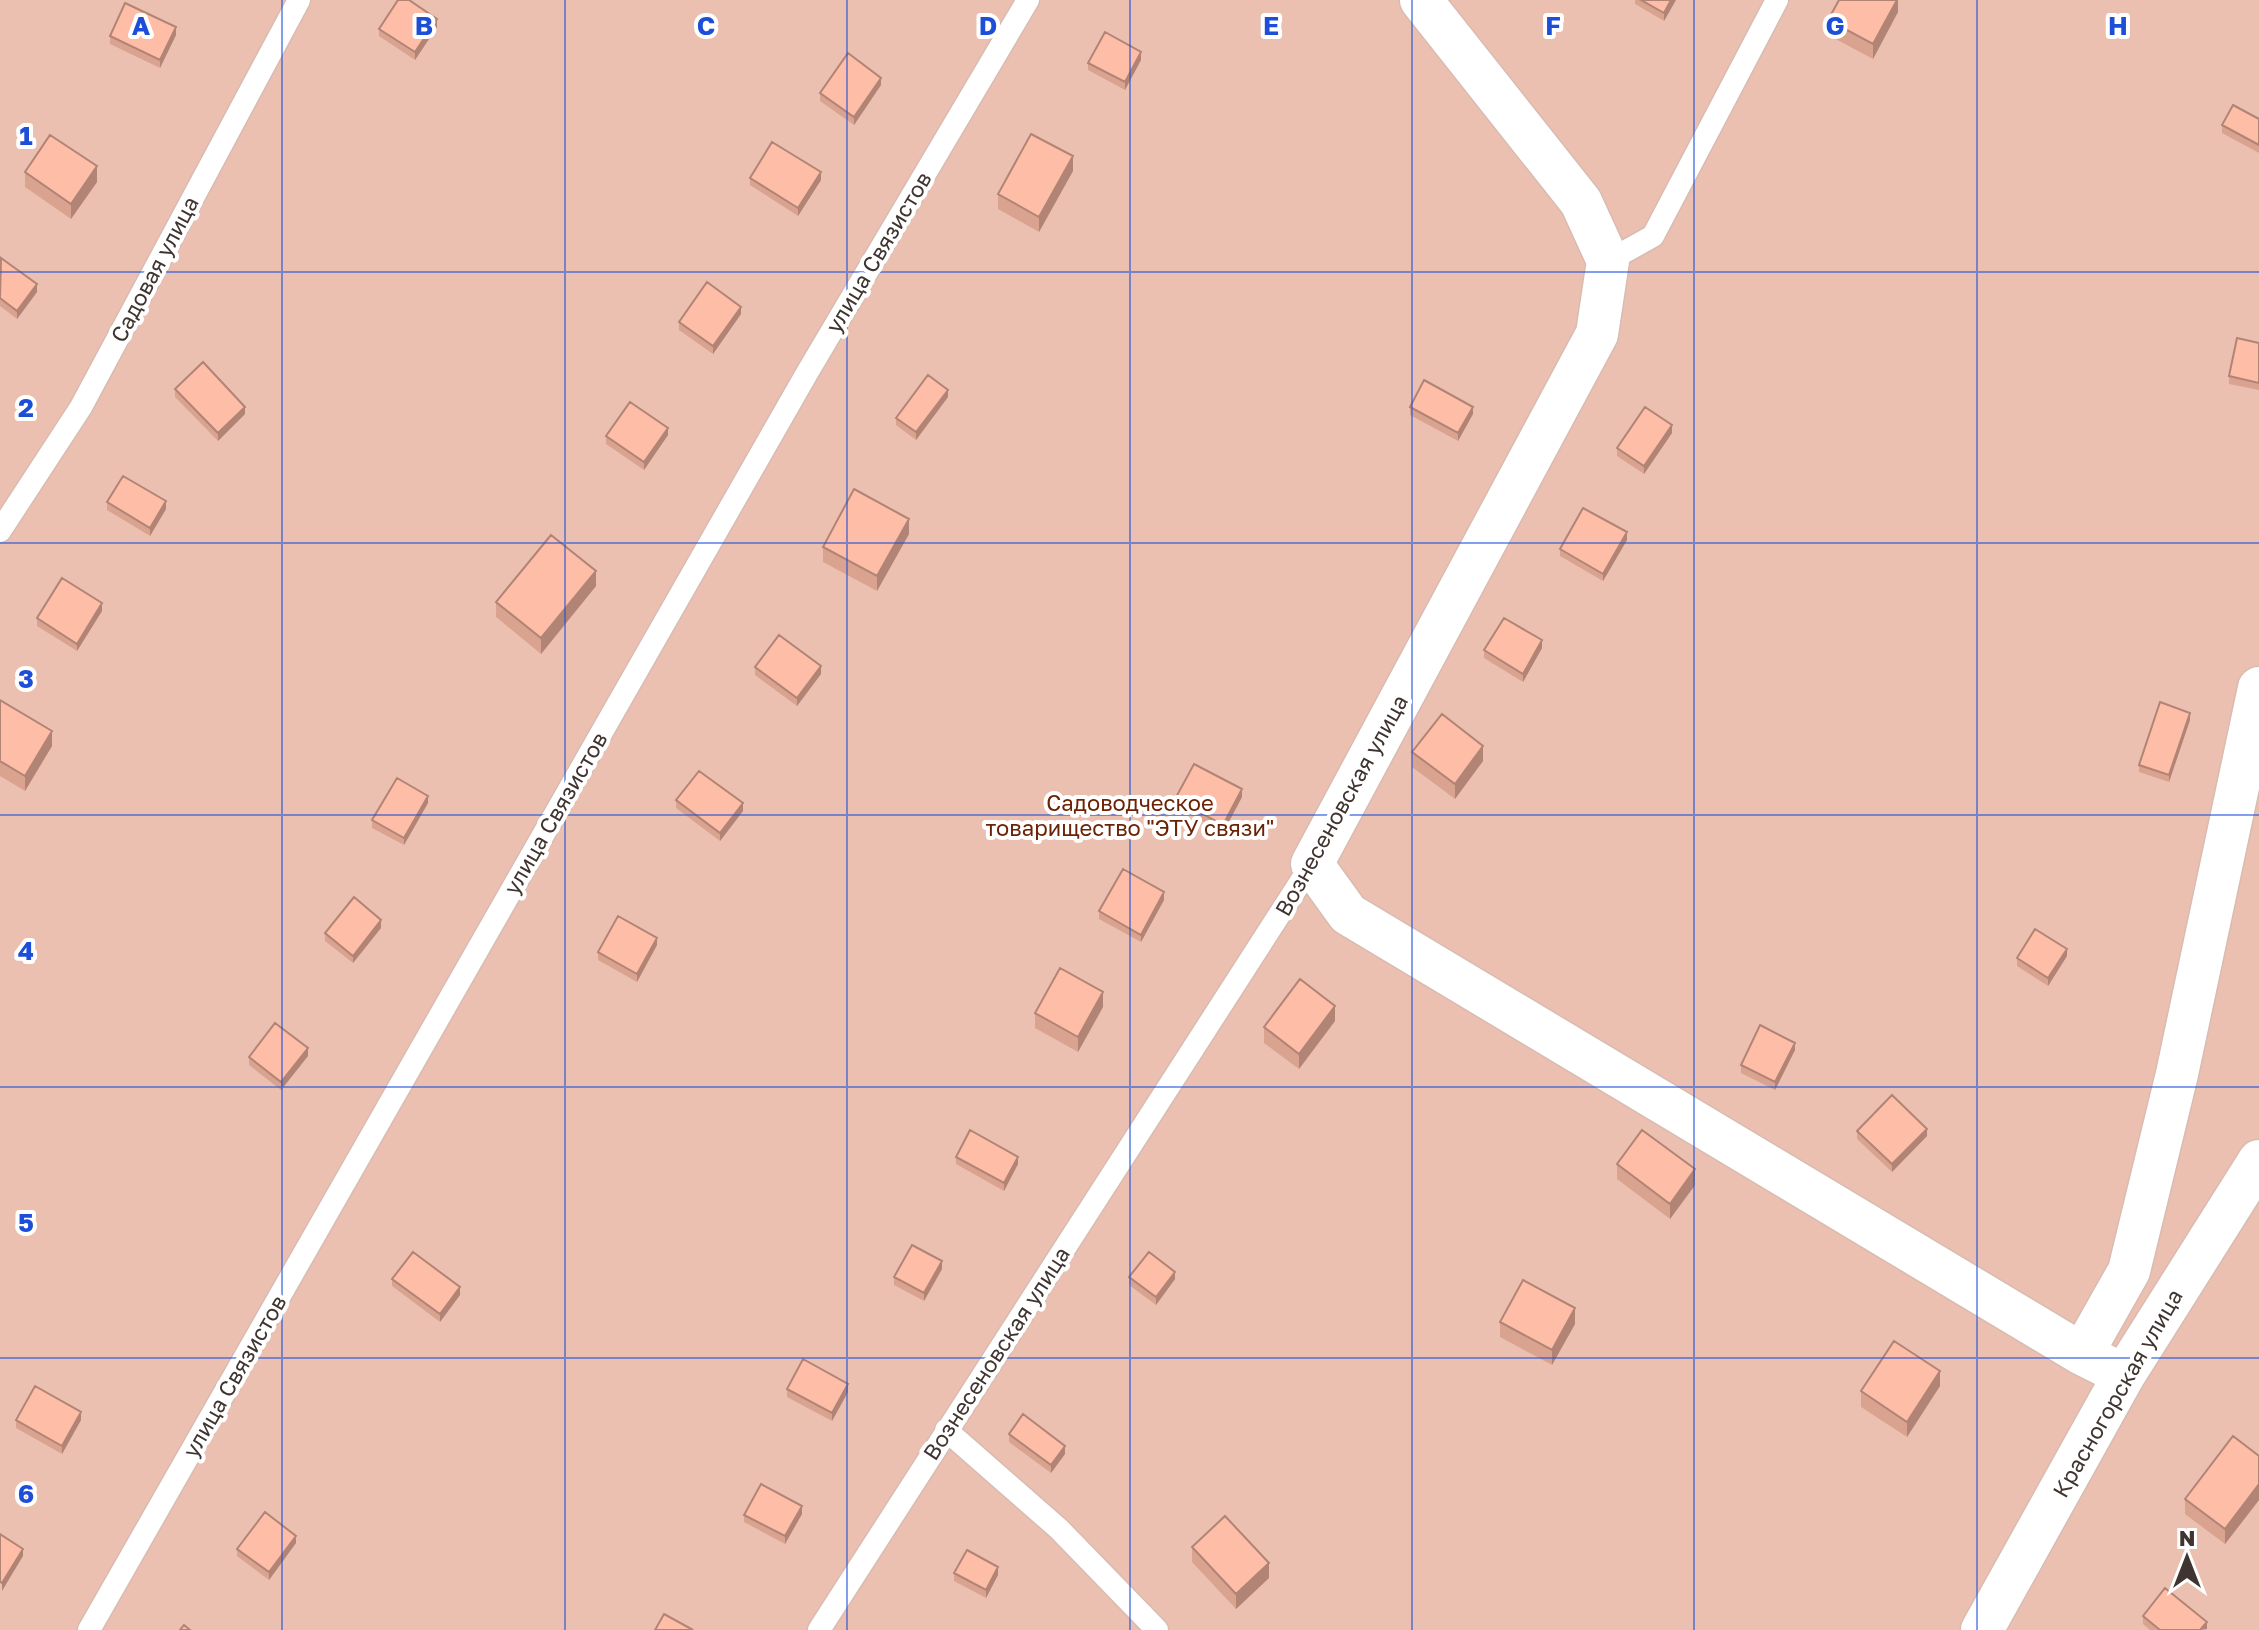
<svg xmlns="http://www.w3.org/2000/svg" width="2259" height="1630" font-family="'Golos Text',sans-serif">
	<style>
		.green { fill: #ecc0b1 }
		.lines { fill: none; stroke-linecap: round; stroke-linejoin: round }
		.lane-casing { stroke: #d8bbb1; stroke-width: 25 }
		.street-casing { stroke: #d8bbb1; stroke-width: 45 }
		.lane { stroke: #fff; stroke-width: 22 }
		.street { stroke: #fff; stroke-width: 42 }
		.wall { fill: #daa390 }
		.shaded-wall { fill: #b18475 }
		.building { fill: #fdbda7; stroke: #b18475; stroke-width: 2 }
		.grid { fill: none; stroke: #1d4ed8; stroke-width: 2; stroke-opacity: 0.55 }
		.labels { text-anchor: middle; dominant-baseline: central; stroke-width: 8; stroke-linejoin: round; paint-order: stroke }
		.street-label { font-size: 22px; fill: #3f3430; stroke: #fff }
		.park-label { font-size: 22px; fill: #6b2304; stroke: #fff }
		.grid-label { font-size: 26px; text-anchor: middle; font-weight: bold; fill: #1d4ed8; stroke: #fff; stroke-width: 8; stroke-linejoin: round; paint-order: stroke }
	</style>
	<rect width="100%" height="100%" fill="#fdf7f5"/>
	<path class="green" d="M0 0H2259V1630H0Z"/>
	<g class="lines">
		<defs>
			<path id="lane" d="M1608 261 1653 236 1777 0
				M0 531 81 407 299 0
				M946 1430 1059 1529 1157 1630
				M89 1630 807 373 1028 0
				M819 1630 1312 864"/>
			<path id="street" d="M1421 0 1581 202 1608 261 1597 334 1312 864 1348 914 2082 1354 2124 1375
				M2082 1354 2129 1271 2177 1074 2259 688
				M1982 1630 2124 1375 2259 1161"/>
		</defs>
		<use href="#lane" class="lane-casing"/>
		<use href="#street" class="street-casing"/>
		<use href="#lane" class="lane"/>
		<use href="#street" class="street"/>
	</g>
	<path class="wall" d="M1635 0H1676L1664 21 1635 4Z
		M1898 0V12L1873 59 1828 35V20Z
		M437 27 415 60 379 36V29Z
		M176 35 160 68 110 44V36Z
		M1141 60 1125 90 1088 70V63Z
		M881 85 854 125 820 101V93Z
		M2259 119V153L2222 133V125Z
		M1073 171 1039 232 998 209V194Z
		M25 172 97 182 71 219 25 187Z
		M750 178 821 180 798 216 750 185Z
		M0 259 37 292 17 319 0 306Z
		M741 314 713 354 679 330V322Z
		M2259 343V390L2229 384V376Z
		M175 389 245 414 218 441 175 397Z
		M948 397 916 440 896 425V418Z
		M1410 407 1473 414 1458 441 1410 415Z
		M1672 433 1644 474 1617 456V448Z
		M668 435 644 470 606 444V436Z
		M107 502 166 509 150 536 107 510Z
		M909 534 877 591 823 562V547Z
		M1627 540 1603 581 1560 556V549Z
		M596 586 541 654 496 617V602Z
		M102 611 77 651 37 626V618Z
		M1542 648 1523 682 1484 658V650Z
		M755 667 821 674 797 706 755 675Z
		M0 700 52 746 25 791 0 776Z
		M2190 720 2169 782 2139 772V765Z
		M1412 752 1483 761 1455 799 1412 767Z
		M1242 797 1223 833 1175 806V799Z
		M676 800 743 811 720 841 676 808Z
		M428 803 404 845 372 828V820Z
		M1164 900 1141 942 1099 919V911Z
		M381 928 353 963 325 941V933Z
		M657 945 637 982 598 960V952Z
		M2067 956 2048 986 2017 966V958Z
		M1103 1007 1078 1052 1035 1028V1013Z
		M1335 1021 1299 1069 1264 1043V1027Z
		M1795 1050 1775 1090 1741 1073V1065Z
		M308 1056 281 1090 249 1065V1057Z
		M1857 1131 1927 1136 1892 1172 1857 1139Z
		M956 1157 1018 1164 1004 1191 956 1164Z
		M1617 1164 1695 1185 1670 1219 1617 1179Z
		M942 1269 924 1301 894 1285V1277Z
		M1129 1277 1175 1279 1156 1305 1129 1285Z
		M392 1279 460 1295 440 1322 392 1286Z
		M1500 1322 1575 1324 1552 1365 1500 1337Z
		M1940 1386 1907 1437 1861 1407V1391Z
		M787 1389 848 1392 832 1421 787 1397Z
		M16 1420H81L62 1454 16 1428Z
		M1009 1434 1065 1454 1051 1473 1009 1442Z
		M2259 1456V1500L2225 1544 2185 1514V1499Z
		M802 1514 785 1544 744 1522V1515Z
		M296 1543 269 1580 237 1556V1549Z
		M1192 1547 1269 1578 1236 1609 1192 1562Z
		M954 1573 998 1575 986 1598 954 1581Z
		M2143 1616 2207 1629 2150 1630 2143 1624Z"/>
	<path class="shaded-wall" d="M1671 0H1676L1664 21V13Z
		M1897 0H1898V12L1873 59V44Z
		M437 19V27L415 60V52Z
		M176 27V35L160 68V60Z
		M1141 52V60L1125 90V82Z
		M881 78V85L854 125V117Z
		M1073 156V171L1039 232V217Z
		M97 166V182L71 219V204Z
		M821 172V180L798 216V208Z
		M37 284V292L17 319V311Z
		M741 307V314L713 354V346Z
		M948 390V397L916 440V432Z
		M245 407V414L218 441V433Z
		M1473 407V414L1458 441V433Z
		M1672 425V433L1644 474V466Z
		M668 428V435L644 470V462Z
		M166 501V509L150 536V528Z
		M909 519V534L877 591V576Z
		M1627 532V540L1603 581V574Z
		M596 571V586L541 654V638Z
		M102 603V611L77 651V644Z
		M1542 640V648L1523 682V674Z
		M821 666V674L797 706V698Z
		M2190 713V720L2169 782V775Z
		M52 731V746L25 791V776Z
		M1483 746V761L1455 799V784Z
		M1242 789V797L1223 833V825Z
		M428 796V803L404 845V838Z
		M743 803V811L720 841V833Z
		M1164 892V900L1141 942V935Z
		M381 920V928L353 963V956Z
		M657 938V945L637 982V974Z
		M2067 949V956L2048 986V978Z
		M1103 992V1007L1078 1052V1037Z
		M1335 1006V1021L1299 1069V1054Z
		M1795 1043V1050L1775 1090V1082Z
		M308 1048V1056L281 1090V1082Z
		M1927 1129V1136L1892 1172V1164Z
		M1018 1157V1164L1004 1191V1183Z
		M1695 1169V1185L1670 1219V1204Z
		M942 1261V1269L924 1301V1293Z
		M1175 1272V1279L1156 1305V1297Z
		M460 1287V1295L440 1322V1314Z
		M1575 1308V1324L1552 1365V1350Z
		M1940 1371V1386L1907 1437V1422Z
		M848 1384V1392L832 1421V1413Z
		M81 1412V1420L62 1454V1446Z
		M1065 1446V1454L1051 1473V1465Z
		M2259 1484V1500L2225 1544V1529Z
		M802 1506V1514L785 1544V1536Z
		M296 1536V1543L269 1580V1572Z
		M23 1549V1556L2 1591V1583Z
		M1269 1563V1578L1236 1609V1594Z
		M998 1567V1575L986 1598V1590Z
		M2207 1622V1629L2200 1630Z"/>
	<path class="building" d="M398 0H409L437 19 415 52 379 29Z
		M1641 0H1671L1664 13Z
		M1839 0H1897L1873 44 1828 20Z
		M125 3 176 27 160 60 110 36Z
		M1105 32 1141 52 1125 82 1088 63Z
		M848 53 881 78 854 117 820 93Z
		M2233 105 2259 119V145L2222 125Z
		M1031 134 1073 156 1039 217 998 194Z
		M50 135 97 166 71 204 25 172Z
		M772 142 821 172 798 208 750 178Z
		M1 258 37 284 17 311 0 298Z
		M707 282 741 307 713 346 679 322Z
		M2237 338 2259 343V383L2229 376Z
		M203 362 245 407 218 433 175 389Z
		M928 375 948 390 916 432 896 418Z
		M1424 380 1473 407 1458 433 1410 407Z
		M630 402 668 428 644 462 606 436Z
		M1645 407 1672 425 1644 466 1617 448Z
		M123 476 166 501 150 528 107 502Z
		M854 489 909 519 877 576 823 547Z
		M1583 508 1627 532 1603 574 1560 549Z
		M551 535 596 571 541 638 496 602Z
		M62 578 102 603 77 644 37 618Z
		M1504 618 1542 640 1523 674 1484 650Z
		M779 635 821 666 797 698 755 667Z
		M0 700 52 731 25 776 0 761Z
		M2160 702 2190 713 2169 775 2139 765Z
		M1442 714 1483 746 1455 784 1412 752Z
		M1194 764 1242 789 1223 825 1175 799Z
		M699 771 743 803 720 833 676 800Z
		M397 778 428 796 404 838 372 820Z
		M1123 869 1164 892 1141 935 1099 911Z
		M354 897 381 920 353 956 325 933Z
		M618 916 657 938 637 974 598 952Z
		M2035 929 2067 949 2048 978 2017 958Z
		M1060 968 1103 992 1078 1037 1035 1013Z
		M1300 979 1335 1006 1299 1054 1264 1027Z
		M275 1023 308 1048 281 1082 249 1057Z
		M1760 1025 1795 1043 1775 1082 1741 1065Z
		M1892 1095 1927 1129 1892 1164 1857 1131Z
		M970 1130 1018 1157 1004 1183 956 1157Z
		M1642 1130 1695 1169 1670 1204 1617 1164Z
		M912 1245 942 1261 924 1293 894 1277Z
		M413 1252 460 1287 440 1314 392 1279Z
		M1149 1252 1175 1272 1156 1297 1129 1277Z
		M1523 1280 1575 1308 1552 1350 1500 1322Z
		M1894 1341 1940 1371 1907 1422 1861 1391Z
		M803 1359 848 1384 832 1413 787 1389Z
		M35 1386 81 1412 62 1446 16 1420Z
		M1023 1414 1065 1446 1051 1465 1009 1434Z
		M2233 1436 2259 1456V1484L2225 1529 2185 1499Z
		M761 1484 802 1506 785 1536 744 1515Z
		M265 1512 296 1536 269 1572 237 1549Z
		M1225 1516 1269 1563 1236 1594 1192 1547Z
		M0 1534 23 1549 2 1583 0 1582Z
		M967 1550 998 1567 986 1590 954 1573Z
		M2165 1588 2207 1622 2200 1630H2160L2143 1616Z
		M664 1614 693 1630H655Z
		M184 1625 190 1630H180Z"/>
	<path class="grid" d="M282 0V1630M565 0V1630M847 0V1630M1130 0V1630M1412 0V1630M1694 0V1630M1977 0V1630M0 272H2259M0 543H2259M0 815H2259M0 1087H2259M0 1358H2259"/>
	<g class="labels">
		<g class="street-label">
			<text transform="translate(878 252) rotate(-59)">улица Связистов</text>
			<text transform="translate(154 269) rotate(-62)">Садовая улица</text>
			<text transform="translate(1341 805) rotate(-61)">Вознесеновская улица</text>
			<text transform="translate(555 813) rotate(-60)">улица Связистов</text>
			<text transform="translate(996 1353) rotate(-57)">Вознесеновская улица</text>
			<text transform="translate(234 1376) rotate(-60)">улица Связистов</text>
			<text transform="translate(2117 1393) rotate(-60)">Красногорская улица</text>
		</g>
		<g class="park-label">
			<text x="1130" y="802">Садоводческое<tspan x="1130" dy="25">товарищество "ЭТУ связи"</tspan></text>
		</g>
	</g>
	<g class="grid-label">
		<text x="141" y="35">A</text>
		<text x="424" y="35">B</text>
		<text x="706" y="35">C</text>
		<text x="988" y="35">D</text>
		<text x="1271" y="35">E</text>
		<text x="1553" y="35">F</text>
		<text x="1835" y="35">G</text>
		<text x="2118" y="35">H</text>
		<text x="26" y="145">1</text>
		<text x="26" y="417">2</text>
		<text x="26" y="688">3</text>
		<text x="26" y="960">4</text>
		<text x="26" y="1232">5</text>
		<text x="26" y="1503">6</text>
	</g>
	<g transform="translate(2187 1558)" stroke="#ffffff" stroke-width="6" paint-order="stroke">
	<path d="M0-6L14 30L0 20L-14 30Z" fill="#3f3430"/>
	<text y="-12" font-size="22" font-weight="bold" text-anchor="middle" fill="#3f3430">N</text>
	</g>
</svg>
